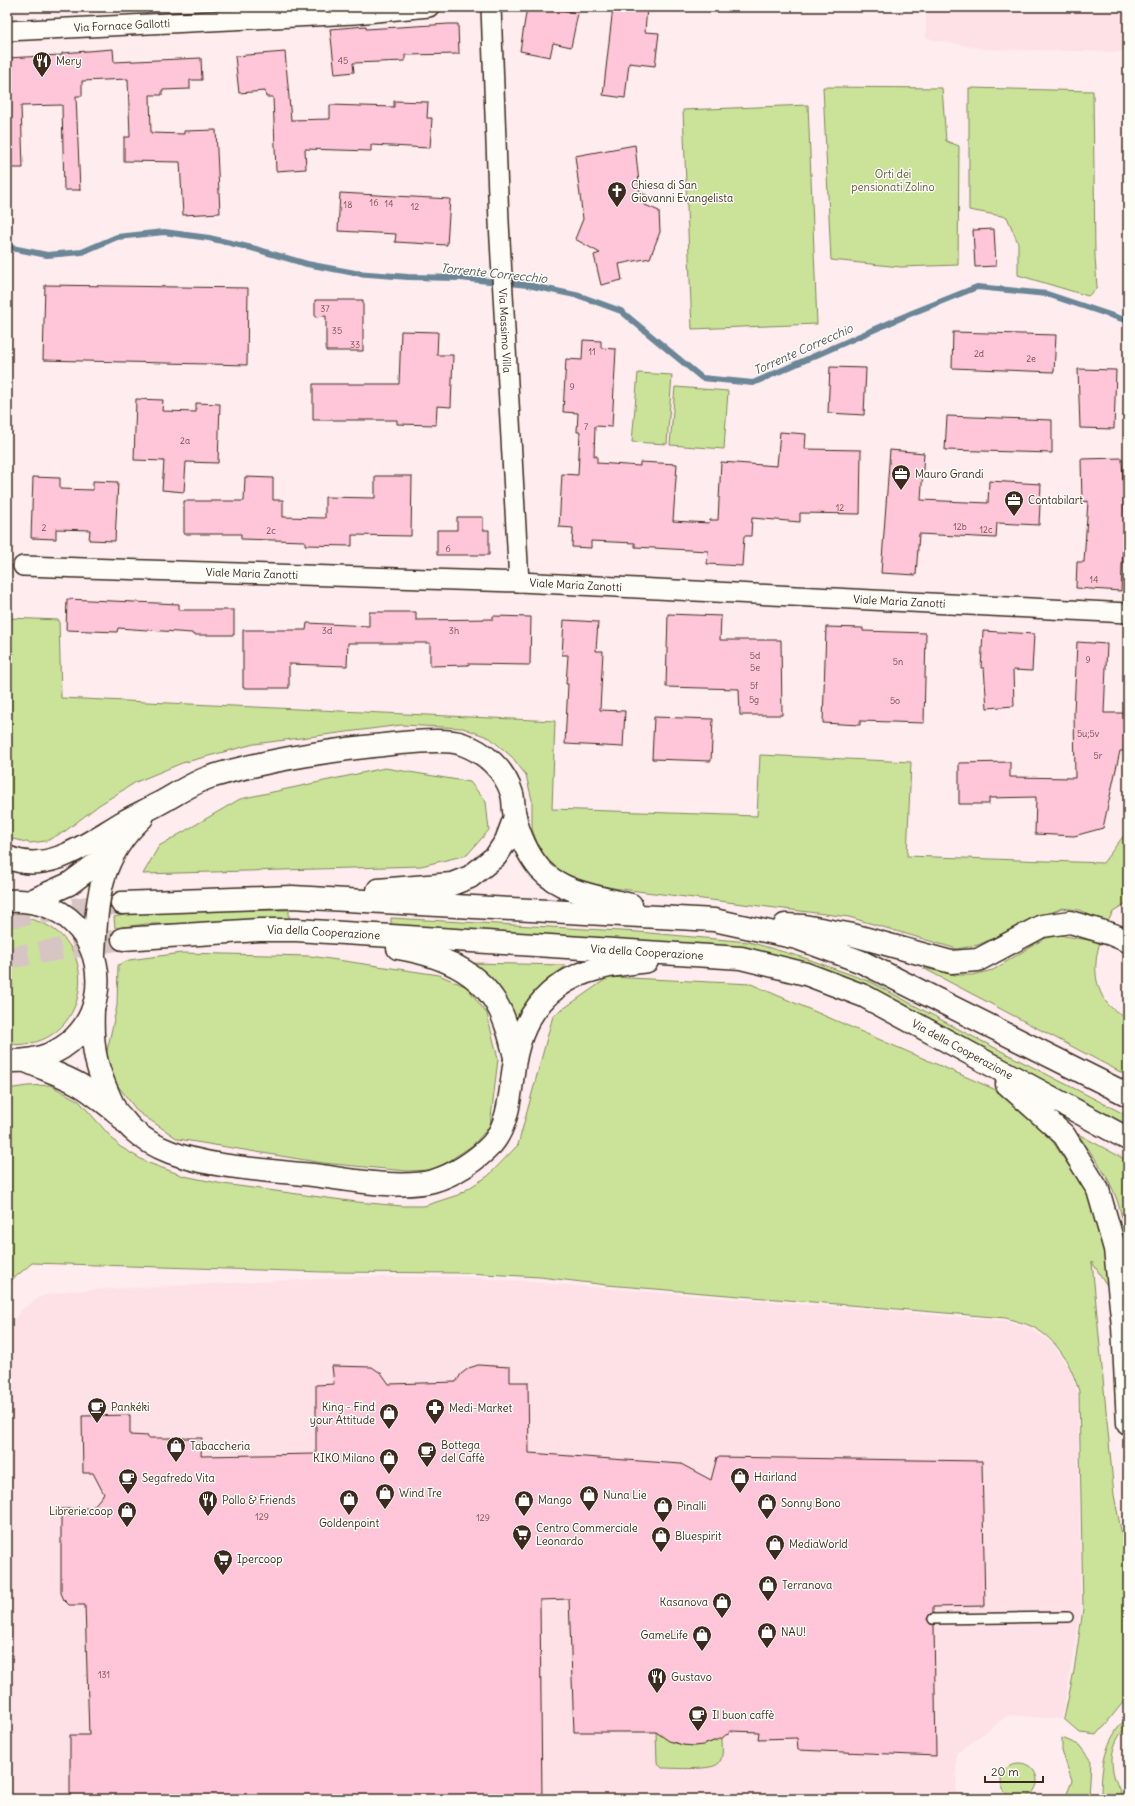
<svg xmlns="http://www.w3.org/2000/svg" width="1135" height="1806" font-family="Delius,sans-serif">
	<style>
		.built { fill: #fee0e7 }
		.green { fill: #cae399; stroke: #82865c }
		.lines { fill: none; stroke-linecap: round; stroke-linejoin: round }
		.stream { stroke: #6a8697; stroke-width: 6 }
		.building { fill: #ffc5d8; stroke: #3b2a1e }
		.highway-tunnel { stroke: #d7c5c4; stroke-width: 22; stroke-dasharray: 22 11; stroke-linecap: butt }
		.lane-casing { stroke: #3b2a1e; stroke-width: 12 }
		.street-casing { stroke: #3b2a1e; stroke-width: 22 }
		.primary-casing { stroke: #3b2a1e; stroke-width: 25 }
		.highway-casing { stroke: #3b2a1e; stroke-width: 25 }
		.lane { stroke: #fdfcf7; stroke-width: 9 }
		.street { stroke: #fdfcf7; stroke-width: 19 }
		.primary { stroke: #fdfcf7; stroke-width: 22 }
		.highway { stroke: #fdfcf7; stroke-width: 22 }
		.labels { text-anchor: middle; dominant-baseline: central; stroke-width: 3; stroke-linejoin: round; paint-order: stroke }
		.number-label { font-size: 9px; fill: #6c514c }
		.street-label { font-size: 11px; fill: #3b2a1e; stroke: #fdfcf7 }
		.poi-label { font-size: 11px; fill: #3b2a1e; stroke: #fdfcf7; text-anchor: start }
		.park-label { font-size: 11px; fill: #5f583d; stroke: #fdfcf7 }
		.water-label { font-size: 12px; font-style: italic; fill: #52585b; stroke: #fdfcf7 }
	</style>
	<rect width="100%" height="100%" fill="#feecee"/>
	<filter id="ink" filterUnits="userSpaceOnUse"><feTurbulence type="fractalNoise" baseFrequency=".025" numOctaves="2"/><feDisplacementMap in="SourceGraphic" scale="8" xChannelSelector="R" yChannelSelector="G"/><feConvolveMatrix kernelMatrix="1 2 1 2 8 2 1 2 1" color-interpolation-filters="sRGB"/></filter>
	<g filter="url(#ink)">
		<path class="built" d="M926 7H1128V52L983 49 926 38Z
			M362 1277H465L1006 1321 1031 1329 1051 1342 1071 1372 1077 1391 1081 1609 1062 1719 1008 1715 956 1754V1791L963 1799H7V1329L21 1310 42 1296 70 1291Z"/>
		<path class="green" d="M823 87 942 88 946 141 959 146 958 265 901 267 831 260Z
			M969 88 1093 91 1095 256 1097 288 1088 296 1018 275V243L1007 217 969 210Z
			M808 105 817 324 692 329 683 110Z
			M638 373 672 375 667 444 632 442Z
			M675 387 728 391 724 449 670 445Z
			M7 571 8 618 59 620 61 698 555 721 552 809 757 816 760 755 911 762 907 856 1103 863 1128 830V903L1113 912 1107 923 1079 910 1062 908 978 945 957 949 849 917 613 888 575 880 552 865 539 848 532 829V800L526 775 512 757 490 738 463 728 401 725 254 744 182 763 136 782 99 805 64 832 46 841 30 843 13 839 7 835Z
			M385 768 470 782 486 802 489 830 467 855 421 866 143 874 159 846 240 799Z
			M289 910V923L146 924 115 928 114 917 144 911Z
			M7 918C13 918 20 917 25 918 108 932 92 1054 7 1044Z
			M391 918 638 932 749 942 805 958 871 982 962 1031 1128 1116V1125L1031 1074 747 950 638 940 391 927Z
			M1059 935 1100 942C1094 962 1093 983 1106 1002 1111 1009 1121 1014 1128 1020V1076L923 968 955 975H972L993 970 1043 939Z
			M182 953 310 956 439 975 467 987 487 1014 498 1059 490 1126 473 1145 446 1163 430 1170 407 1171 323 1163 178 1139 138 1112 115 1082 105 1060 117 1006 118 965 129 960Z
			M469 963 566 965 534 995 515 1026Z
			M609 977 751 984 994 1089 1051 1139 1088 1195 1104 1248 1108 1287 1092 1262 1114 1495 1128 1565V1696L1097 1735 1080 1733 1064 1719 1074 1671 1083 1609 1079 1391C1071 1365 1058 1340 1033 1327 1025 1323 1015 1321 1006 1318L607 1285 540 1277 467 1273 324 1272 32 1263 7 1284V1089L27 1086 50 1085 79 1101 119 1146 146 1162 184 1176 223 1184 357 1202 402 1206H424L458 1195 488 1176 518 1145 553 1016Z
			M1078 1134 1128 1161V1268C1126 1242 1124 1216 1114 1192 1105 1171 1091 1153 1078 1134Z
			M1128 1717C1128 1726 1124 1729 1119 1736 1106 1759 1113 1778 1124 1799H1101C1101 1768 1104 1739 1128 1717Z
			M656 1732C680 1749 695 1749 722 1738 722 1746 724 1756 719 1763 712 1771 674 1768 662 1768L657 1762Z
			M1062 1738 1079 1745 1091 1761 1089 1799H1065L1072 1781 1062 1751Z
			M1001 1781a18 18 0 1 1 36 0a18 18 0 1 1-36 0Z"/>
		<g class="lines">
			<path class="stream" d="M7 247 47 255 82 252 117 237 164 232 209 238 252 248 307 264 355 273 408 277 460 278 528 285 580 296 621 311 702 378 753 383 912 313 977 287 1047 294 1128 321"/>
		</g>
		<path class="building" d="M527 7H545L578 13 571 47 553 43 550 57 520 51Z
			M613 7H647L645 32 659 33 655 66 629 63 625 98 603 95Z
			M449 24H458L459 54 405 55V61L353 63 354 72 335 74 330 29 366 26V29Z
			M113 49 114 62 201 58 202 80H190V89L162 90V95H150L151 133 184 134V131L216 130 220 213 183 215 180 162 124 161V137H130L128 79 82 81V96H76L80 190H64L62 105 21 106 23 168H7V58L62 55V53Z
			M285 52 291 120 330 119V105L394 107V101L428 102 427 118H432L430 148 371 145V151L305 149 306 169 276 171 273 97H266L265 91 239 93 235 56Z
			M635 145 640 192 648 196 645 205 659 211 660 232 650 258 619 264 622 280 601 285 594 255 600 253 575 239 583 219 575 156Z
			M340 193 450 199 447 245 395 242 396 234 338 231Z
			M994 229 996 266 975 267 973 230Z
			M45 285 248 288 247 365 43 360Z
			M315 300H363V351H326V316L315 317Z
			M401 331 438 332 437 355H453L451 407 437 406 436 425 397 424V420H313V384H399Z
			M953 332 1056 335 1054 372 952 368Z
			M583 340 601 341V348L616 349 612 427 595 426 594 456H597V463L640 466V462L677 464 673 521 709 523 710 520H718L721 462 777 466 780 432 806 434 805 449 861 450 860 514 800 513V522L752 518 751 536H744L742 566 707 564 708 551 635 547V543L591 541V548L572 547 573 528 559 527 562 474 578 475 580 432H577L578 413 563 412 566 359 582 360Z
			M830 367 866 368 864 415 828 413Z
			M1078 369 1116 370 1114 429 1080 428Z
			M136 399 163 400 162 411 196 412V403L220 404 218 463 186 462 184 492 162 490 164 461 134 460Z
			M947 416 1052 420V453L945 450Z
			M890 450 924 453 921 500 988 503 989 481 1041 484 1039 525 997 523 996 538 919 534 916 575 881 573Z
			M1122 458 1125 527H1128V544H1123L1121 591 1076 588 1077 562H1084L1088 501 1082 502 1081 459Z
			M375 476H412L411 536 352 535V546L305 545V541L241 539V534H184V501H244L245 477 273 478V500H283V517L325 518V497L375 498Z
			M33 477 60 478V489L93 490V481L118 482 115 541 89 540 90 530 56 529V539L31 538Z
			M457 517H483V530H489V555H437V530H457Z
			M67 599 179 604V610H234V635H193L192 633 118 628 117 632 66 630Z
			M369 612H416V620L493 619V616L531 617 530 665 468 664V665L430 666V643H348L347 666 289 664V688H243V630H306L307 623 369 626Z
			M668 614 721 616 720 640H781L782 715H740L739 689 666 687Z
			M564 620 598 622 596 651H603L600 710 625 711 623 747 565 744 568 684H566L568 655H562Z
			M826 627 863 628V631L926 633 924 723 860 721V725L823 723Z
			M983 631 1034 634 1032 671 1013 670 1014 706 987 708 984 668H981Z
			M1077 642 1107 644 1104 713H1126V751H1120L1103 828 1074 836 1035 834 1036 797 989 798V804H959V763L1010 762V777L1075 778 1074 712Z
			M654 717 713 719 711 761 652 759Z
			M478 1365 510 1367V1382H528L529 1453 681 1464 711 1480 717 1457 982 1461 985 1606 933 1607V1613L930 1614 927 1619 930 1624 934 1625 936 1756 798 1750 797 1738 758 1739 759 1732 731 1731 722 1738 703 1745 694 1746 683 1745 669 1741 656 1732H574L569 1599 540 1600 542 1799H70V1735H89L85 1605H69L64 1600 61 1593V1509L92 1508 104 1494 93 1473H83L82 1416 130 1415V1435L148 1436V1438H202L201 1456 316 1454V1385L334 1384 332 1366 372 1367 382 1374 389 1384 456 1382 461 1374 469 1368Z"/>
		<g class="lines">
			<path class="highway-tunnel" d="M7 917 122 903
				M7 958 123 939"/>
			<defs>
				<path id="lane" d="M933 1619 1068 1617"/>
				<g id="street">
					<path id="s1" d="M491 7 499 222 519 582"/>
					<path id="s2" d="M7 31 355 14 429 7"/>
					<path id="s3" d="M23 566 519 582 1128 613"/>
				</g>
				<path id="primary" d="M7 901C125 894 130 1065 7 1061"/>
				<g id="highway">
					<path d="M7 857C49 876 90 841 125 821 136 815 147 810 158 804 175 795 192 783 210 777 263 761 319 752 373 746 394 744 444 737 462 744 485 752 505 770 512 794 514 801 513 809 515 816 518 833 528 855 540 869 562 893 601 897 631 905"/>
					<path d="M378 890 452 884 470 877 496 856 506 841 515 817"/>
					<path d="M31 901 69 884 112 852"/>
					<path d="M122 903 292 897 714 920 797 938 862 962 1128 1095"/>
					<path d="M785 925 804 926 853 935 951 962 978 960 1042 926 1070 922 1111 934 1128 941"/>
					<path id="s4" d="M123 939 259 930H296L741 958 806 974 864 996 1128 1139"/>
					<path d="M398 948C446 956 490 975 506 1025 510 1035 512 1046 515 1057"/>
					<path d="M94 953C97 899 99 857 142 818"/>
					<path d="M93 1009C91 1052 97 1071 115 1109"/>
					<path d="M26 1061C43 1069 63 1075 80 1085 92 1092 103 1102 114 1110 122 1116 126 1124 133 1130 143 1139 157 1147 170 1152 211 1168 268 1170 313 1175 347 1179 400 1190 433 1181 454 1175 477 1160 492 1144 508 1125 510 1097 513 1073 519 1021 545 982 597 969 613 964 631 964 647 961"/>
					<path d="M1007 1084 1064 1135 1098 1190 1115 1249 1123 1326 1128 1423"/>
				</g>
			</defs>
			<use href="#lane" class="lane-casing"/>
			<use href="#street" class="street-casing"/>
			<use href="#primary" class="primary-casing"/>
			<use href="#highway" class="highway-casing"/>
			<use href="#lane" class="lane"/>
			<use href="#street" class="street"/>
			<use href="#primary" class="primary"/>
			<use href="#highway" class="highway"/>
		</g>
	</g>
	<defs>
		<symbol id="restaurant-pin" viewBox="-11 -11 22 30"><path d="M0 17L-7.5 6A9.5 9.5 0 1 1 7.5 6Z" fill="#3b2a1e" stroke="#fdfcf7"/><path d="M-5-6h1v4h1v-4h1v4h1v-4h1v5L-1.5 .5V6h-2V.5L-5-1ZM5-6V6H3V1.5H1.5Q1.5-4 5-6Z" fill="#fff"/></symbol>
		<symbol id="church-pin" viewBox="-11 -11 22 30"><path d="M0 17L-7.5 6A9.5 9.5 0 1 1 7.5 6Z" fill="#3b2a1e" stroke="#fdfcf7"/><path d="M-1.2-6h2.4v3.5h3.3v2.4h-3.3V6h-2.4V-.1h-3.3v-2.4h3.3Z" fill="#fff"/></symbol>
		<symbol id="office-pin" viewBox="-11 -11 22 30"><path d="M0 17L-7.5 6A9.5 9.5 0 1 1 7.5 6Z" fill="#3b2a1e" stroke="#fdfcf7"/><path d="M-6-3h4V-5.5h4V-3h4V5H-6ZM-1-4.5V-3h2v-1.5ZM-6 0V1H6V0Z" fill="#fff"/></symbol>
		<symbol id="cafe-pin" viewBox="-11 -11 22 30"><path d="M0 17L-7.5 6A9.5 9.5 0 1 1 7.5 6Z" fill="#3b2a1e" stroke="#fdfcf7"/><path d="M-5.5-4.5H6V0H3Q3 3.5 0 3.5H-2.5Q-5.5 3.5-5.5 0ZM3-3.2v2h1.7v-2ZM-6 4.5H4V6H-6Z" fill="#fff"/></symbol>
		<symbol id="pharmacy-pin" viewBox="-11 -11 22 30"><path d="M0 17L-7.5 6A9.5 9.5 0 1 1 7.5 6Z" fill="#3b2a1e" stroke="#fdfcf7"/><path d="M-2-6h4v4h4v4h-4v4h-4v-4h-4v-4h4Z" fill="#fff"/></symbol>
		<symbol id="shop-pin" viewBox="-11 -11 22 30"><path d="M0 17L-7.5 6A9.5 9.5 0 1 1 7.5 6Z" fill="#3b2a1e" stroke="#fdfcf7"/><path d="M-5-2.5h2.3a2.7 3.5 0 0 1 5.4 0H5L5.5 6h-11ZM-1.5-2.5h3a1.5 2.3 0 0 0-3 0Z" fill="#fff"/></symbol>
		<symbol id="supermarket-pin" viewBox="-11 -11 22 30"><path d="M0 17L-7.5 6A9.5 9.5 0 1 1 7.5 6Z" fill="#3b2a1e" stroke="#fdfcf7"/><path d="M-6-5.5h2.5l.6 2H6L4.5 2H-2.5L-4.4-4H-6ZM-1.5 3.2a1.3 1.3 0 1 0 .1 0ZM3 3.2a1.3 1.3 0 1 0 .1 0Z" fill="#fff"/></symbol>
	</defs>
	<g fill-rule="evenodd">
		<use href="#restaurant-pin" x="31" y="50" width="22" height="30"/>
		<use href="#church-pin" x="606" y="180" width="22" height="30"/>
		<use href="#office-pin" x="890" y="463" width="22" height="30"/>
		<use href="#office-pin" x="1003" y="489" width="22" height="30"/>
		<use href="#cafe-pin" x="86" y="1396" width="22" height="30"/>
		<use href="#pharmacy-pin" x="424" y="1397" width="22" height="30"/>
		<use href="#shop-pin" x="378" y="1402" width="22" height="30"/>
		<use href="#shop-pin" x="165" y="1435" width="22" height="30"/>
		<use href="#cafe-pin" x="416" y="1440" width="22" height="30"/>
		<use href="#shop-pin" x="378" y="1447" width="22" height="30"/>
		<use href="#shop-pin" x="729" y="1466" width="22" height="30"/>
		<use href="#cafe-pin" x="117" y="1467" width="22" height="30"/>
		<use href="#shop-pin" x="374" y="1482" width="22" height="30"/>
		<use href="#shop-pin" x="578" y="1484" width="22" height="30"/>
		<use href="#shop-pin" x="338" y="1488" width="22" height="30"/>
		<use href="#restaurant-pin" x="197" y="1489" width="22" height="30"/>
		<use href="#shop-pin" x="513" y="1489" width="22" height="30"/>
		<use href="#shop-pin" x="756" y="1492" width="22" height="30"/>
		<use href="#shop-pin" x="652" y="1495" width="22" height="30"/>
		<use href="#shop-pin" x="116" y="1500" width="22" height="30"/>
		<use href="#supermarket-pin" x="511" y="1523" width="22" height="30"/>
		<use href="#shop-pin" x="650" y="1525" width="22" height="30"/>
		<use href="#shop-pin" x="764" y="1533" width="22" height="30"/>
		<use href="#supermarket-pin" x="212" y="1548" width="22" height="30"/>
		<use href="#shop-pin" x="757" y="1574" width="22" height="30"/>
		<use href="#shop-pin" x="711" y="1591" width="22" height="30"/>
		<use href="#shop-pin" x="756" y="1621" width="22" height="30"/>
		<use href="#shop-pin" x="691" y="1624" width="22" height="30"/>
		<use href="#restaurant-pin" x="646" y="1666" width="22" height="30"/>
		<use href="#cafe-pin" x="687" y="1704" width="22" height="30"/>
	</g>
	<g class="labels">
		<g class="number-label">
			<text x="343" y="60">45</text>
			<text x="374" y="202">16</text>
			<text x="389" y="203">14</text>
			<text x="348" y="204">18</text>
			<text x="415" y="206">12</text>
			<text x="325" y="308">37</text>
			<text x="337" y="330">35</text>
			<text x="355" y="344">33</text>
			<text x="592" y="351">11</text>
			<text x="979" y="353">2d</text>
			<text x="1031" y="358">2e</text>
			<text x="572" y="386">9</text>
			<text x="586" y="426">7</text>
			<text x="185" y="440">2a</text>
			<text x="840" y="507">12</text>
			<text x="960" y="526">12b</text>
			<text x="44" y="527">2</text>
			<text x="986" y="529">12c</text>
			<text x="271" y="530">2c</text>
			<text x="448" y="548">6</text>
			<text x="1094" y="579">14</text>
			<text x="327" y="630">3d</text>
			<text x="454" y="630">3h</text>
			<text x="755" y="655">5d</text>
			<text x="1088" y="659">9</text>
			<text x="898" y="661">5n</text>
			<text x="755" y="667">5e</text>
			<text x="754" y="685">5f</text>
			<text x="754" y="699">5g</text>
			<text x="895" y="700">5o</text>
			<text x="1088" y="733">5u;5v</text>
			<text x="1098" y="755">5r</text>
			<text x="262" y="1516">129</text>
			<text x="483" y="1517">129</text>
			<text x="104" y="1674">131</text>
		</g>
		<g class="street-label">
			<text stroke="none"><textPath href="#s2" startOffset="115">Via Fornace Gallotti</textPath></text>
			<text stroke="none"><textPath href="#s1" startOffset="324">Via Massimo Villa</textPath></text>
			<text stroke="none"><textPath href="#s3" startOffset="229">Viale Maria Zanotti</textPath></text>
			<text stroke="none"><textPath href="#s3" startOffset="553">Viale Maria Zanotti</textPath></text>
			<text stroke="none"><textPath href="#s3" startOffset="877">Viale Maria Zanotti</textPath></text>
			<text stroke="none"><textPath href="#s4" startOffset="201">Via della Cooperazione</textPath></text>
			<text stroke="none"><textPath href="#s4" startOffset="525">Via della Cooperazione</textPath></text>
			<text stroke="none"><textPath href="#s4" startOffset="860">Via della Cooperazione</textPath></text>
		</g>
		<g class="poi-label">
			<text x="56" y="61">Mery</text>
			<text x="631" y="185">Chiesa di San<tspan x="631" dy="13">Giovanni Evangelista</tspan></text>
			<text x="915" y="474">Mauro Grandi</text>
			<text x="1028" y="500">Contabilart</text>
			<text x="111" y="1407">Pankéki</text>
			<text x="375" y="1407" text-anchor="end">King - Find<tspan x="375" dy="13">your Attitude</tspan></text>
			<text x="449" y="1408">Medi-Market</text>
			<text x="441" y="1445">Bottega<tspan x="441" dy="13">del Caffè</tspan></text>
			<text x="190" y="1446">Tabaccheria</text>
			<text x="375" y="1458" text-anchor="end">KIKO Milano</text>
			<text x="754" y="1477">Hairland</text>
			<text x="142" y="1478">Segafredo Vita</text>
			<text x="399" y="1493">Wind Tre</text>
			<text x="603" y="1495">Nuna Lie</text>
			<text x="222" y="1500">Pollo &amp; Friends</text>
			<text x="538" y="1500">Mango</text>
			<text x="781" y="1503">Sonny Bono</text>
			<text x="677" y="1506">Pinalli</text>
			<text x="113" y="1511" text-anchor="end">Librerie.coop</text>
			<text x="349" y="1523" text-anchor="middle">Goldenpoint</text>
			<text x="536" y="1528">Centro Commerciale<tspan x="536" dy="13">Leonardo</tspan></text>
			<text x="675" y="1536">Bluespirit</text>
			<text x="789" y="1544">MediaWorld</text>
			<text x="237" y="1559">Ipercoop</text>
			<text x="782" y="1585">Terranova</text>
			<text x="708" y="1602" text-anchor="end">Kasanova</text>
			<text x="781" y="1632">NAU!</text>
			<text x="688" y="1635" text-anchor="end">GameLife</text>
			<text x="671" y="1677">Gustavo</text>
			<text x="712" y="1715">Il buon caffè</text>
		</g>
		<g class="park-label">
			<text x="893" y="174">Orti dei<tspan x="893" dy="13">pensionati Zolino</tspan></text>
		</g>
		<g class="water-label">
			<text transform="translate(494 273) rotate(6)">Torrente Correcchio</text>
			<text transform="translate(803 349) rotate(-24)">Torrente Correcchio</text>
		</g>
	</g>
	<rect width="1135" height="1806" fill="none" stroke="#fdfcf7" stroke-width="24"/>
	<rect x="12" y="12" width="1111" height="1782" fill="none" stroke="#3b2a1e" stroke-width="1.5" filter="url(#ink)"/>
	<path d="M985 1776v6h58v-6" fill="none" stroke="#3b2a1e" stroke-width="2"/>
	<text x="991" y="1776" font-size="12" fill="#3b2a1e" stroke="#fdfcf7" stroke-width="3" paint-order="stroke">20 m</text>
</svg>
